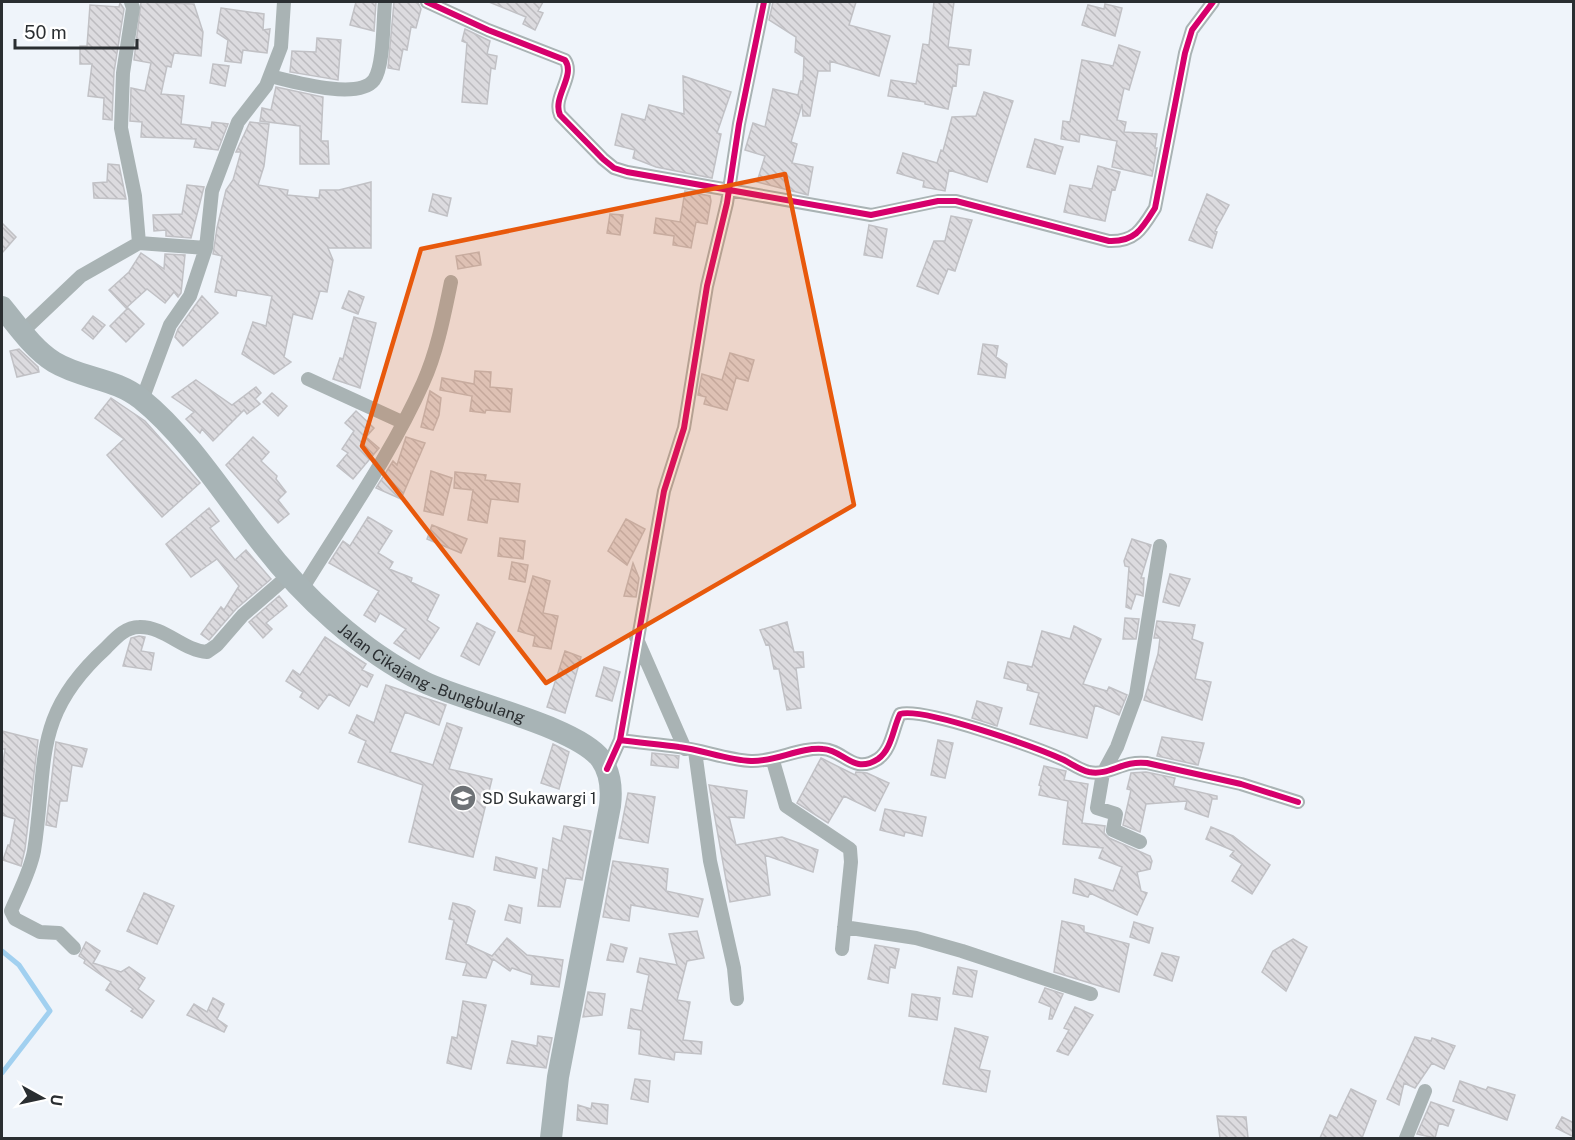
<svg xmlns="http://www.w3.org/2000/svg" width="1575" height="1140" font-family="'Public Sans',sans-serif">
	<style>
		.lines { fill: none; stroke-linecap: round; stroke-linejoin: round }
		.stream { stroke: #a1d0f0; stroke-width: 5 }
		.building { fill: url(#building-back-hatch); stroke: #c1c1c5; stroke-width: 1.5 }
		.street { stroke: #a9b3b4; stroke-width: 14 }
		.primary { stroke: #a8b4b6; stroke-width: 22 }
		.cycleway-casing { stroke: #fff; stroke-width: 10 }
		.cycleway { stroke: #d6006c; stroke-width: 6 }
		.marked { fill: #e8590c; fill-opacity: 0.2; stroke: #e8590c; stroke-width: 4.5; stroke-linejoin: round }
		.labels { text-anchor: middle; dominant-baseline: central; stroke-width: 5; stroke-linejoin: round; paint-order: stroke }
		.street-label { font-size: 16px; fill: #2a2e31; stroke: #fff }
		.poi-label { font-size: 16px; fill: #2a2e31; stroke: #fff; text-anchor: start }
	</style>
	<defs>
		<pattern id="building-back-hatch" width="6" height="6" patternUnits="userSpaceOnUse" patternTransform="scale(1.5)"><rect width="6" height="6" fill="#dcdbdf"/><path d="M-1 5l2 2M0 0l6 6M5-1l2 2" fill="none" stroke="#bdbcc0"/></pattern>
	</defs>
	<rect width="100%" height="100%" fill="#eff4fa"/>
	<g class="lines">
		<path class="stream" d="M2 951 19 965 50 1011 2 1073"/>
	</g>
	<path class="building" d="M141 2 194 4 203 32 201 56 174 53 171 67 167 66 161 94 184 96 181 124 211 128 212 122 228 124 218 150 194 147 196 139 141 137 142 122 130 121 131 88 145 91 151 63 134 60Z
		M356 2H376L374 31 350 25Z
		M394 2H414L418 3 421 9 416 28 411 27 407 50 403 49 399 70 388 68Z
		M489 2H543L538 11 543 13 535 30 523 24 526 17Z
		M773 2H856L849 25 890 36 879 76 830 61V71H818L810 116H803L802 104 791 142 797 144 792 163 813 167 808 195 757 182 765 156 745 150 753 123 765 127 773 89 798 95 801 81H803L804 57 795 52 796 37 769 20Z
		M934 2H954L948 47 971 50 969 65 958 64 956 86 953 85 948 109 925 104V102L888 96 891 80 916 84 923 44 929 45Z
		M120 3 124 9 114 72 112 120 103 119 104 98 88 96 92 64H80V46H87L90 5 119 7Z
		M1105 4 1122 8 1115 36 1082 25 1088 5 1104 9Z
		M221 8 264 14 263 30 270 29 267 53 243 50 241 63 225 61 228 40 217 33Z
		M465 29 490 41 487 54 497 56 495 69 491 68 487 104 462 102 467 43 462 41Z
		M317 38 341 40 338 80 290 72 292 51 316 52Z
		M1119 45 1140 52 1129 90 1124 88 1117 120 1126 122 1124 132 1157 134 1155 148H1157L1152 176 1112 167 1117 141 1080 134 1079 142 1061 139 1063 121 1070 122 1082 60 1113 66Z
		M213 64 229 66 225 86 210 83Z
		M683 76 731 92 717 133 721 134 712 178 656 167 633 158 635 150 615 145 622 114 645 120 649 105 684 114Z
		M276 87 323 97 321 141H328L329 164H300V126L260 121 262 108 271 110Z
		M984 92 1013 101 987 182 949 170 945 191 923 187 924 181 897 173 903 153 937 163 941 150 943 151 952 117 976 116Z
		M250 122 269 124 264 166 258 185 288 190 287 195 319 198 320 190H339L371 182V248H328L333 260 327 292 320 291 312 319 293 314 284 357 291 362 274 374 242 354 253 322 266 326 272 296 237 290 236 296 215 292 222 256 213 254 217 228 226 190 233 180 241 152H236Z
		M1035 139 1063 147 1055 174 1027 167Z
		M108 164 119 165 126 199 94 198 93 183 107 182Z
		M1098 166 1120 172 1115 190 1112 189 1105 221 1064 212 1070 185 1092 189Z
		M187 185 204 187 191 238 166 236V230L154 231 153 215 182 214Z
		M685 191 710 196 711 201 707 224 696 222 691 248 673 245 674 236 654 233 656 218 680 222Z
		M433 194 451 198 447 216 429 211Z
		M1207 194 1229 205 1215 231 1217 232 1212 248 1189 240Z
		M610 214 623 215 620 235 607 233Z
		M951 216 972 220 955 271 948 269 938 294 917 286 934 241H945Z
		M2 223 16 237 2 253Z
		M869 225 887 229 882 258 864 255Z
		M479 252 481 265 458 269 456 256Z
		M141 253 164 269 165 254 185 255 181 293 178 297 174 292 165 303 147 289 126 308 109 290 129 272Z
		M349 291 364 297 358 314 342 308Z
		M202 296 218 313 183 346 175 337 178 329Z
		M128 308 144 324 126 342 110 326Z
		M93 316 105 325 93 339 82 330Z
		M354 317 376 323 360 388 333 379 340 358 343 359Z
		M983 344 998 346 996 357 1007 364 1005 378 978 374Z
		M19 349 38 367 39 372 17 377 10 351Z
		M730 353 754 360 748 381 736 378 727 410 704 404 706 397 698 395 702 374 722 380Z
		M475 371 491 372 490 387 512 389 510 412 486 410 485 413 470 411 472 396 440 390 442 378 474 384Z
		M196 380 232 405 256 387 261 393 255 399 260 404 247 414 244 410 213 441 202 429 200 433 186 419 194 412 172 397Z
		M430 391 441 398 439 415 433 430 421 427Z
		M272 393 287 406 278 416 263 402Z
		M111 398 145 421 200 483 162 517 107 455 124 439 95 418Z
		M356 411 374 428 366 437 379 448 353 479 337 466 348 453 342 449 354 431 345 423Z
		M253 437 269 452 261 461 277 476 276 479 286 492 278 500 289 514 278 523 226 465Z
		M406 437 425 443 401 499 376 488 393 461 397 465Z
		M431 471 452 478 443 515 424 511Z
		M455 472 486 475 485 480 520 484 518 502 491 499 487 523 468 520 473 490 454 488Z
		M209 508 219 521 210 528 235 560 246 550 271 579 236 609 209 640 201 634 221 607 224 610 239 586 217 559 191 577 166 544Z
		M368 517 392 531 378 553 393 562 389 569 412 578 411 582 439 595 427 620 439 628 419 659 394 643 406 629 380 613 375 622 364 615 379 591 329 563 343 541 350 546Z
		M626 519 645 529 627 565 608 551Z
		M432 525 467 539 461 553 427 539Z
		M500 538 525 541 523 559 498 556Z
		M1132 539 1151 545 1141 578H1144L1143 596 1136 594 1131 609 1126 607 1129 567 1125 566 1124 561Z
		M512 562 528 565 525 582 509 579Z
		M633 563 639 578 636 597 624 596Z
		M1170 574 1190 579 1179 606 1163 602Z
		M533 576 550 581 543 613 558 616 551 649 533 646 535 636 518 631Z
		M279 596 287 606 266 623 272 629 263 638 249 622Z
		M1125 618 1139 619 1136 639H1123Z
		M1157 621 1195 625 1192 639 1203 643 1195 679 1211 682 1202 720 1144 700 1158 654 1160 638H1154Z
		M787 622 794 652H803L804 667 796 668 801 708 787 710 779 669H774L769 644 766 645 760 630Z
		M477 623 495 632 479 665 461 656Z
		M1074 626 1101 639 1083 684 1107 691 1109 687 1127 695 1119 715 1095 705 1087 738 1030 724 1039 693 1027 690 1028 684 1004 678 1008 662 1032 667 1042 631 1070 639Z
		M139 636 145 637 141 651 154 653 151 670 123 666 131 638Z
		M325 637 366 664 362 670 373 675 367 687 361 684 349 706 329 694 318 709 300 697 303 692 286 681 293 670 300 675Z
		M565 651 581 657 565 713 547 707Z
		M604 667 620 672 612 701 596 696Z
		M386 685 446 705 439 725 405 712 390 752 433 765 447 723 462 728 449 769 492 779 473 857 409 842 423 785 358 762 366 741 349 733 357 715 374 723Z
		M977 701 1002 708 997 726 972 718Z
		M2 731 38 740 25 849 21 866 3 860 8 845H10L15 819 2 815V771L5 749H2Z
		M1162 737 1204 743 1198 765 1157 756Z
		M938 740 953 743 945 778 931 775Z
		M56 742 87 749 82 767 72 765 67 801H60L56 827 46 825Z
		M553 744 569 752 559 789 541 783Z
		M652 753 679 756 678 768 651 765Z
		M821 758 855 775 856 772 867 773 889 783 875 811 844 796 828 823 797 803Z
		M1044 766 1066 771 1064 780 1088 784 1082 823 1105 826 1104 833 1109 838 1150 856 1152 861 1150 869 1137 872 1141 891 1147 893 1137 915 1090 893 1088 897 1073 893 1075 879 1113 891 1122 867 1099 858 1103 848 1063 844 1068 801 1039 795 1041 786 1039 785Z
		M1146 772 1175 778 1173 786 1217 796V799H1212L1208 817 1185 809 1187 801 1146 804 1140 832 1123 825 1131 790 1127 789 1131 773Z
		M709 785 747 791 744 818 729 817 736 845 782 837 818 850 813 872 765 855 770 895 730 902Z
		M628 793 655 797 648 843 619 838Z
		M885 809 926 817 922 836 905 832 904 836 880 830Z
		M564 826 591 831 582 880 566 878 560 907 538 906 543 869 548 871 553 838 561 841Z
		M1211 827 1233 836 1270 865 1252 894 1232 881 1242 864 1230 856 1234 851 1206 839Z
		M496 857 537 868 535 878 494 870Z
		M613 861 668 869 666 891 703 899 698 917 631 905 629 921 603 917Z
		M144 893 174 906 157 944 127 931Z
		M453 903 469 907 475 911 466 944 492 956 507 938 527 955 563 960 559 987 531 984 532 975 512 968 510 971 493 959 486 978 463 975 467 963 446 959 454 920 449 919Z
		M509 905 522 908 520 923 505 920Z
		M1062 921 1084 926V932L1129 944 1119 992 1054 972Z
		M1134 922 1153 928 1149 943 1130 937Z
		M697 931 704 958 687 961 677 1000 690 1002 683 1040 702 1042 701 1054 675 1052 674 1060 639 1054 641 1030 628 1028 631 1009 642 1011 649 975 637 972 640 958 677 965 669 934Z
		M1293 939 1307 947 1286 991 1262 972 1273 951Z
		M86 942 100 951 93 963 121 972 129 967 145 978 138 989 154 1001 142 1018 131 1011 133 1009 106 990 111 982 84 963 85 960 79 956Z
		M611 944 627 948 623 962 607 960Z
		M875 945 899 949 895 968 890 967 888 983 868 979Z
		M1162 953 1179 957 1172 981 1154 975Z
		M958 967 977 971 972 997 953 994Z
		M1045 988 1063 994 1052 1019H1049L1051 1007 1039 1002Z
		M588 992 605 994 602 1015 583 1017Z
		M912 994 940 998 937 1020 909 1016Z
		M213 998 224 1004 217 1019 227 1026 224 1032 187 1015 194 1004 207 1012Z
		M463 1001 486 1005 471 1069 447 1063 452 1037 457 1038Z
		M1075 1007 1093 1015 1068 1055 1057 1051 1069 1030 1064 1028Z
		M955 1028 988 1037 979 1069 990 1071 986 1092 943 1084Z
		M538 1036 552 1038 546 1068 507 1063 512 1041 537 1046Z
		M1415 1037 1431 1041 1432 1038 1455 1046 1444 1069 1432 1063 1415 1088 1404 1083 1399 1105 1387 1099Z
		M635 1079 650 1081 648 1102 631 1099Z
		M1460 1081 1486 1090 1488 1087 1515 1095 1507 1120 1453 1101Z
		M1351 1089 1376 1101 1362 1138H1320L1330 1115 1337 1118Z
		M1431 1102 1454 1110 1448 1126 1439 1123 1435 1138 1417 1134Z
		M592 1103 608 1105 607 1124 577 1120 578 1105 591 1109Z
		M1217 1116 1246 1117 1248 1138H1220Z
		M1562 1117 1574 1123V1137L1556 1128Z"/>
	<g class="lines">
		<path class="street" d="M131 2 133 8 123 73 121 128 135 196 139 243 206 248
			M427 2 488 30 565 60C576 76 552 97 560 115L603 159 614 168 627 172 871 215 938 201H956L1109 241C1135 242 1142 229 1155 208L1185 53 1192 30 1213 2
			M270 76C291 81 358 101 374 80 384 66 383 20 385 2
			M23 331 81 276 139 243
			M308 379 402 422
			M142 400 170 325 190 296 206 248 212 191 238 122 266 86 281 47 284 2
			M302 589C343 522 391 455 423 383 437 352 444 316 451 282
			M636 637 685 749
			M620 740C640 743 660 744 679 747 703 750 727 760 751 761 776 762 799 747 823 749 844 750 853 775 878 759 892 749 893 728 900 714 923 707 1038 748 1064 760 1072 764 1080 770 1089 772 1110 776 1122 760 1147 763L1241 784 1298 802
			M695 751 710 861 734 968 737 999
			M773 761 786 806 850 849 851 862 842 949
			M607 769 620 740 664 491 684 428 707 286 727 203 739 124 764 2
			M1140 842 1113 830 1116 814 1097 808 1103 773 1117 747 1136 695 1160 546
			M844 927 916 938 962 951 1091 994
			M74 948 59 933 40 932 15 919 11 911C19 892 30 872 34 851 48 762 31 716 106 648 115 639 125 627 139 627 164 626 184 651 207 652L217 645 243 615 288 576
			M1406 1138 1425 1091"/>
		<path class="primary" id="s1" d="M2 307C17 325 33 349 54 362 82 379 115 378 141 399 187 436 224 495 260 541 302 596 361 651 424 682 465 702 576 726 601 759 611 773 612 789 610 806L558 1077 551 1138"/>
		<defs>
			<path id="cycleway" d="M427 2 488 30 565 60C576 76 552 97 560 115L603 159 614 168 627 172 871 215 938 201H956L1109 241C1135 242 1142 229 1155 208L1185 53 1192 30 1213 2
				M620 740C640 743 660 744 679 747 703 750 727 760 751 761 776 762 799 747 823 749 844 750 853 775 878 759 892 749 893 728 900 714 923 707 1038 748 1064 760 1072 764 1080 770 1089 772 1110 776 1122 760 1147 763L1241 784 1298 802
				M607 769 620 740 664 491 684 428 707 286 727 203 739 124 764 2"/>
		</defs>
		<use href="#cycleway" class="cycleway-casing"/>
		<use href="#cycleway" class="cycleway"/>
	</g>
	<path class="marked" d="M785 174 854 505 546 683 362 446 421 249Z"/>
	<defs>
		<symbol id="school-disc" viewBox="-11 -11 22 22"><circle r="9.5" fill="#6f7377" stroke="#fff"/><path d="M0-5L7-2L0 1L-7-2ZM-4 1L0 2.5L4 1V4Q0 6-4 4Z" fill="#fff"/></symbol>
	</defs>
	<g fill-rule="evenodd">
		<use href="#school-disc" x="448" y="783" width="30" height="30"/>
	</g>
	<g class="labels">
		<g class="street-label">
			<text stroke="none"><textPath href="#s1" startOffset="578">Jalan Cikajang - Bungbulang</textPath></text>
		</g>
		<g class="poi-label">
			<text x="482" y="798">SD Sukawargi 1</text>
		</g>
	</g>
	<rect width="1575" height="1140" fill="none" stroke="#2a2e31" stroke-width="6"/>
	<g transform="translate(42 1098) rotate(98)" stroke="#ffffff" stroke-width="4.5" paint-order="stroke">
	<path d="M0-4.5L10 22L0 15L-10 22Z" fill="#2a2e31"/>
	<text y="-9" font-size="16" font-weight="bold" text-anchor="middle" fill="#2a2e31">U</text>
	</g>
	<path d="M15 39v9h122v-9" fill="none" stroke="#2a2e31" stroke-width="3"/>
	<text x="24" y="39" font-size="18" fill="#2a2e31" stroke="#ffffff" stroke-width="4.5" paint-order="stroke">50 m</text>
</svg>
